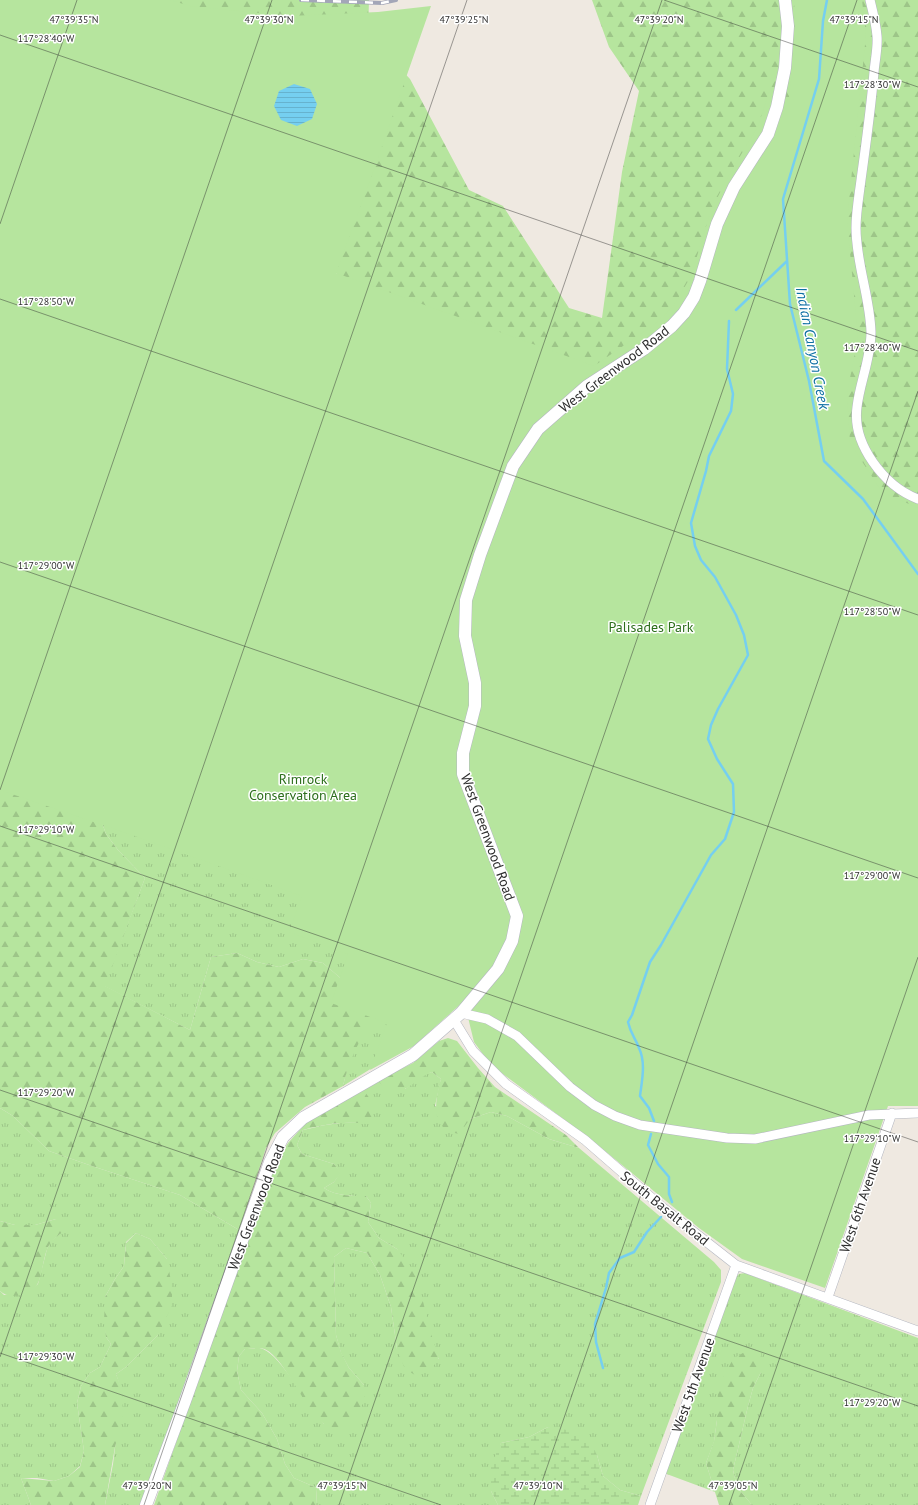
<svg xmlns="http://www.w3.org/2000/svg" width="918" height="1505" font-family="'PT Sans',sans-serif">
	<style>
		.grass { fill: url(#grass-tufts) }
		.forest { fill: url(#forest-firs) }
		.wetland { fill: url(#wetland-marsh) }
		.park { fill: #b6e59e }
		.water { fill: url(#water-rules) }
		.lines { fill: none; stroke-linecap: round; stroke-linejoin: round }
		.stream { stroke: #75cff0; stroke-width: 2.5 }
		.minor-casing { stroke: #b4b7c1; stroke-width: 10 }
		.tertiary-casing { stroke: #b4b7c1; stroke-width: 13 }
		.minor { stroke: #fff; stroke-width: 9 }
		.tertiary { stroke: #fff; stroke-width: 12 }
		.rail-casing { stroke: #a3a6b8; stroke-width: 4 }
		.rail { stroke: #fff; stroke-width: 2.5; stroke-dasharray: 8; stroke-linecap: butt }
		.ticks { fill: none; stroke: #2e2e2e; stroke-width: 1; stroke-opacity: 0.45 }
		.labels { text-anchor: middle; dominant-baseline: central; stroke-width: 3; stroke-linejoin: round; paint-order: stroke }
		.street-label { font-size: 14px; fill: #2e2e2e; stroke: #fff }
		.park-label { font-size: 14px; fill: #2c6e1b; stroke: #fff }
		.water-label { font-size: 15px; font-style: italic; fill: #0d6fa3; stroke: #fff }
		.ticks-label { font-size: 10px; text-anchor: middle; fill: #2e2e2e; stroke: #fff; stroke-width: 3; stroke-linejoin: round; paint-order: stroke }
	</style>
	<defs>
		<pattern id="grass-tufts" width="24" height="20" patternUnits="userSpaceOnUse"><rect width="24" height="20" fill="#b6e59e"/><path d="M3 7l-1-3M5 7V3M7 7l1-3M15 17l-1-3M17 17v-4M19 17l1-3" fill="none" stroke="#9dc588"/></pattern>
		<pattern id="forest-firs" width="22" height="20" patternUnits="userSpaceOnUse"><rect width="22" height="20" fill="#b6e59e"/><path d="M5 1l3.5 6h-7zM16 11l3.5 6h-7z" fill="#9dc588"/></pattern>
		<pattern id="wetland-marsh" width="20" height="14" patternUnits="userSpaceOnUse"><rect width="20" height="14" fill="#b6e59e"/><path d="M1 5h8M5 5V1M11 12h8M15 12V8" fill="none" stroke="#9dc588"/></pattern>
		<pattern id="water-rules" width="6" height="5" patternUnits="userSpaceOnUse"><rect width="6" height="5" fill="#75cff0"/><path d="M0 2.5h6" fill="none" stroke="#66b2ce"/></pattern>
	</defs>
	<rect width="100%" height="100%" fill="#efe9e1"/>
	<path class="grass" d="M172 352 211 418 227 463 256 524 304 615 337 712 445 891C449 905 459 933 456 947 452 968 430 990 449 1011L411 1044 343 1086 348 1065 355 1049 366 1028 391 997 396 973 393 902 372 890H356L355 899 361 934 374 949 370 984 362 989H353L323 963 303 959 279 967 257 962 237 953 211 957 190 1030 104 986 145 878 118 850 106 834 95 803 97 754 128 712 159 692 195 698 240 731 253 736 266 744 304 783 324 793 325 786 292 759 275 722 288 708 284 694 264 666 263 642 236 583 198 545 173 548 169 577 177 611 164 629 148 632 122 629 98 643 42 637 5 631 0 635V443L11 421 31 403 48 369 82 358 101 363 125 362Z
		M432 1072 441 1079 435 1106 470 1119 491 1112 507 1116 549 1139 579 1148 714 1262 721 1270V1282L641 1496 620 1490 603 1476 597 1455 548 1427 529 1437 501 1443 491 1491 498 1505H316L317 1488 294 1478 285 1464 277 1439 262 1413 241 1390 237 1371 239 1356 245 1349C250 1349 259 1347 263 1349 282 1357 308 1406 324 1424L364 1385 349 1368 341 1353 336 1335 334 1257 346 1248 367 1253 380 1275 391 1307 397 1349 439 1359 397 1249 379 1238 368 1222 371 1203 366 1196C352 1196 336 1196 324 1188L334 1182 340 1173 334 1164 302 1154 297 1145 303 1130C327 1124 343 1121 367 1123L362 1088 378 1080 405 1089 424 1074Z
		M0 1108 13 1116 49 1151 92 1166 180 1195 239 1230 142 1505H105L113 1464 122 1392 116 1374 126 1367 158 1335 167 1259 150 1239 136 1233 126 1242 124 1266 115 1279 105 1297 106 1337 111 1344 100 1367 90 1373 81 1386 77 1403 84 1451 80 1466 69 1476 54 1481 37 1478H21L31 1505H0V1291L4 1295 32 1289 38 1284 47 1249 51 1241 60 1234 56 1219 35 1225H15L0 1221Z
		M745 1273 918 1338V1505H752L737 1487 733 1470 748 1406 753 1388 761 1372 717 1420 714 1442 706 1463 715 1492 664 1473 735 1278 739 1274Z"/>
	<path class="forest" d="M0 0H369L368 34 410 79 469 190 503 206 569 308 602 318 622 172 639 91 609 47 592 0H918V774L523 425Z
		M0 635 95 803 106 834 118 850 145 878 105 986 190 1030 211 957 237 953 257 962 279 967 303 959 323 963 353 989 391 997C366 1029 353 1046 343 1086L305 1107 275 1133 266 1148 239 1230 180 1195 92 1166 49 1151 13 1116 0 1108Z
		M448 1038 457 1041 478 1068 495 1087 566 1135 579 1148 549 1139 507 1116 491 1112 470 1119 459 1134C455 1133 450 1132 447 1130 430 1121 437 1093 441 1079L432 1072C418 1076 403 1099 387 1089 383 1087 380 1083 378 1080L413 1063 439 1041Z
		M362 1088 373 1103V1118L367 1124C343 1121 327 1124 303 1130L297 1145 302 1154 334 1164 341 1173 334 1182 324 1188C336 1196 352 1196 366 1196L371 1203 368 1222 379 1238 397 1249 416 1274 432 1337 439 1358 430 1371 415 1375 405 1369 397 1349 391 1307 380 1275 367 1253 346 1248 334 1257 336 1335 341 1352 349 1368 364 1385 365 1398 357 1417 348 1427C339 1429 331 1429 324 1424 305 1411 282 1351 261 1348 256 1348 250 1349 245 1349L239 1356 237 1371 241 1390 262 1413 277 1439 285 1464 294 1478 317 1488 316 1505H154L273 1167 288 1143 306 1123Z
		M56 1219 64 1221 65 1230C59 1235 52 1240 48 1247 43 1258 43 1272 38 1283 32 1296 10 1300 0 1291V1221L15 1225H35Z
		M136 1233 150 1239 167 1259 172 1287V1305L158 1335 126 1367 116 1374 123 1392 122 1421 115 1447 105 1505H31L21 1478 54 1481 69 1476 80 1467 84 1451 77 1403 81 1386 90 1373 100 1367 111 1344 106 1337 104 1322 105 1297 115 1279 124 1266 126 1243Z
		M751 1348 761 1353V1372L753 1388 748 1406 733 1470 737 1487 752 1505H719L706 1463 714 1441 717 1420 718 1387 733 1359Z"/>
	<path class="wetland" d="M548 1427 573 1431 589 1439 597 1455 603 1476 620 1490 641 1496 638 1505H498L491 1491V1466L501 1443 529 1437Z"/>
	<path class="park" d="M0 0H170L190 6 289 16 378 12 431 6 372 175 336 273 594 366 652 326 673 307 691 276 711 210 729 175 758 126 769 92 789 98C793 65 796 33 794 0H862L866 35 847 220 858 338 847 393 850 443 882 492 918 508V1106H888L825 1288 742 1259 699 1228 589 1138 491 1065 474 1042 464 1001 414 1046 370 1070 387 1023 331 1003 348 954 289 932 302 896 132 835 0 790Z"/>
	<path class="water" d="M294 84 310 89 317 104 312 119 297 126 281 120 274 106 279 91Z"/>
	<g class="lines">
		<path class="stream" d="M827 0 823 21 819 79 783 199 790 304 809 381 824 461 863 499 918 574
			M736 310 787 261
			M654 1121 649 1108 640 1096C642 1080 646 1063 639 1048 635 1037 631 1035 628 1022L632 1015 650 962 661 945 711 855 725 839 734 812 733 784 717 759 708 739 711 725 718 709 748 655 744 635 736 615 715 577 701 560 695 546 691 523 706 471 709 456 731 411 733 394 727 369 729 321
			M651 1134 648 1145 658 1164 669 1177V1194L672 1202
			M603 1368 596 1342 595 1324 606 1288 609 1273 620 1258 634 1252 647 1232 661 1217"/>
		<defs>
			<path id="minor" d="M870 0C873 12 876 24 877 36 878 47 875 60 874 72 871 108 866 144 861 180 859 196 856 212 856 228 856 263 870 297 871 332 871 358 860 382 857 407 852 444 884 486 918 499
				M461 1013 487 1019 517 1036 570 1087 594 1105 615 1116 640 1125 727 1138 755 1139 869 1115 918 1113
				M454 1020 473 1051 506 1084 585 1140 662 1207 736 1265 918 1331
				M828 1297 892 1113
				M650 1505 736 1265"/>
			<path id="tertiary" d="M146 1505 185 1401 270 1162 283 1137 303 1118 413 1055 461 1013 498 969 512 941 517 916 463 774V753L475 706V683L465 636 466 600 480 555 513 466 538 429 587 386 644 349 672 326 684 313 694 297 700 281 717 224 734 187 768 134 777 107 785 68 788 26 785 0"/>
		</defs>
		<use href="#minor" class="minor-casing"/>
		<use href="#tertiary" class="tertiary-casing"/>
		<use href="#minor" class="minor"/>
		<use href="#tertiary" class="tertiary"/>
		<defs>
			<path id="rail" d="M301 0 382 3 396 0"/>
		</defs>
		<use href="#rail" class="rail-casing"/>
		<use href="#rail" class="rail"/>
	</g>
	<path class="ticks" d="M664 0 918 87M0 35 918 351M0 224 77 0M0 299 918 615M0 562 918 878M0 790 272 0M0 826 918 1142M0 1090 918 1406M0 1353 441 1505M0 1357 467 0M144 1505 662 0M339 1505 857 0M534 1505 918 391M729 1505 918 957"/>
	<g class="labels">
		<g class="street-label">
			<text transform="translate(614 369) rotate(-37)">West Greenwood Road</text>
			<text transform="translate(488 837) rotate(70)">West Greenwood Road</text>
			<text transform="translate(860 1205) rotate(-71)">West 6th Avenue</text>
			<text transform="translate(256 1207) rotate(-69)">West Greenwood Road</text>
			<text transform="translate(665 1208) rotate(39)">South Basalt Road</text>
			<text transform="translate(693 1385) rotate(-70)">West 5th Avenue</text>
		</g>
		<g class="park-label">
			<text x="651" y="627">Palisades Park</text>
			<text x="303" y="779">Rimrock<tspan x="303" dy="16">Conservation Area</tspan></text>
		</g>
		<g class="water-label">
			<text transform="translate(813 348) rotate(79)">Indian Canyon Creek</text>
		</g>
	</g>
	<g class="ticks-label">
		<text x="74" y="23">47°39'35"N</text>
		<text x="269" y="23">47°39'30"N</text>
		<text x="464" y="23">47°39'25"N</text>
		<text x="659" y="23">47°39'20"N</text>
		<text x="854" y="23">47°39'15"N</text>
		<text x="46" y="42">117°28'40"W</text>
		<text x="872" y="88">117°28'30"W</text>
		<text x="46" y="305">117°28'50"W</text>
		<text x="872" y="351">117°28'40"W</text>
		<text x="46" y="569">117°29'00"W</text>
		<text x="872" y="615">117°28'50"W</text>
		<text x="46" y="833">117°29'10"W</text>
		<text x="872" y="879">117°29'00"W</text>
		<text x="46" y="1096">117°29'20"W</text>
		<text x="872" y="1142">117°29'10"W</text>
		<text x="46" y="1360">117°29'30"W</text>
		<text x="872" y="1406">117°29'20"W</text>
		<text x="147" y="1489">47°39'20"N</text>
		<text x="342" y="1489">47°39'15"N</text>
		<text x="538" y="1489">47°39'10"N</text>
		<text x="733" y="1489">47°39'05"N</text>
	</g>
</svg>
